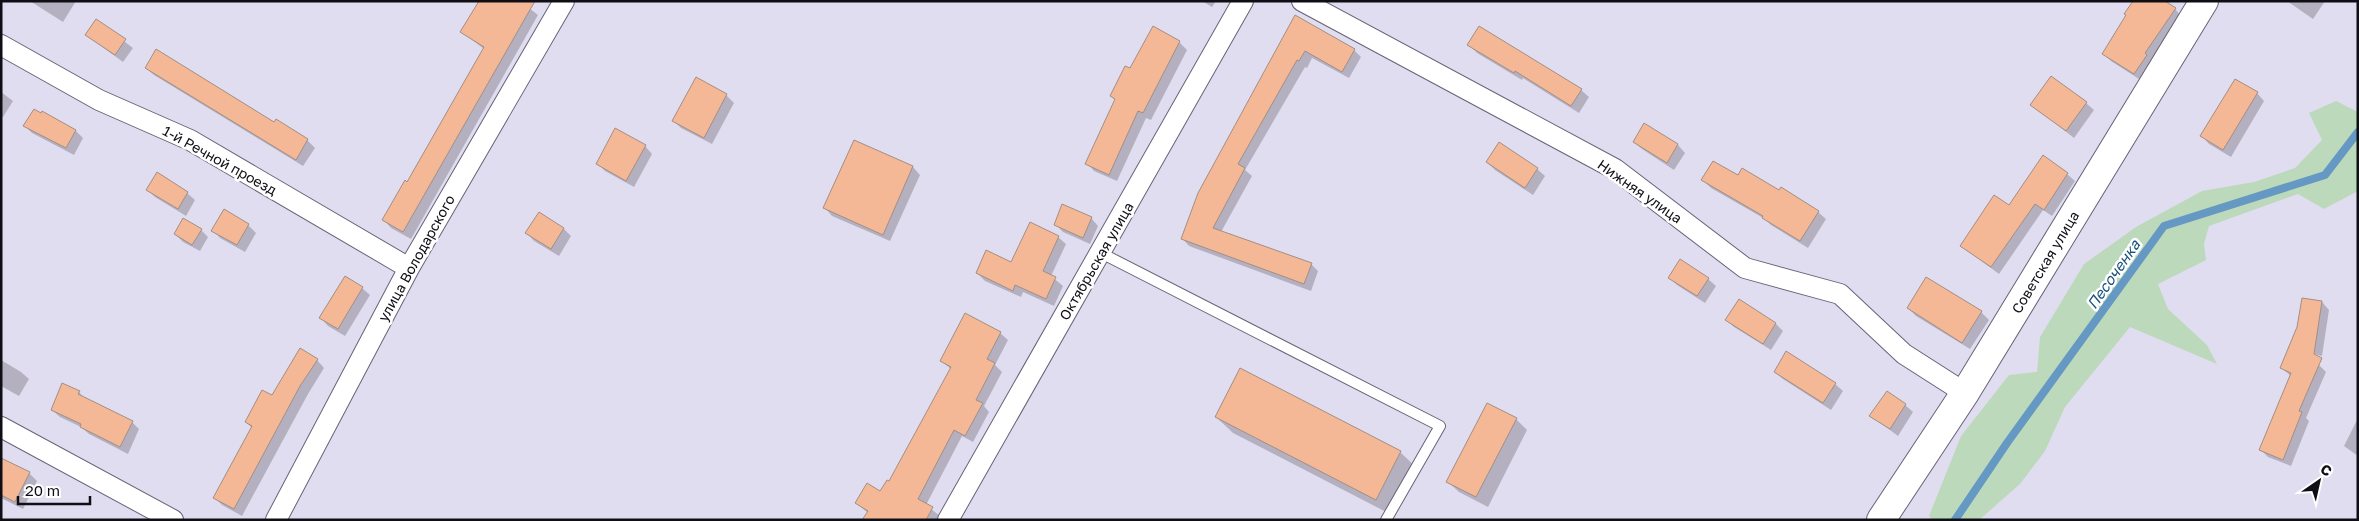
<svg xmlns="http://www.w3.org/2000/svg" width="2359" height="521" font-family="'Golos Text',sans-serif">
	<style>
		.green { fill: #bcd9bb }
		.shadow { fill: #0003 }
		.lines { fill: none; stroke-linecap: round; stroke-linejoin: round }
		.stream { stroke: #6598c3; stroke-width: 8 }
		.building { fill: #f5b896; stroke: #a28e83 }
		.lane-casing { stroke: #676375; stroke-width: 12 }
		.street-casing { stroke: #676375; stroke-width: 22 }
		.secondary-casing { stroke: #676375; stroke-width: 30 }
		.lane { stroke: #fff; stroke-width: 10 }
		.street { stroke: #fff; stroke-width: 20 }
		.secondary { stroke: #fff; stroke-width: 28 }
		.labels { text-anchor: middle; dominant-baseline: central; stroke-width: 5; stroke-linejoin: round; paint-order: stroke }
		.street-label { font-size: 14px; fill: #100e15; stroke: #fff }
		.water-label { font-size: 15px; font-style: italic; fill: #18517c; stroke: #fff }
	</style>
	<rect width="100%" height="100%" fill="#e1ddf1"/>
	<path class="green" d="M2336 101 2358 112V191L2324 209 2298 194 2209 226 2204 244 2206 260 2158 284 2168 309 2207 345 2217 364 2130 327 2065 407 2045 451 2020 484 1979 520H1932L1929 516 1961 436 2009 375 2037 372 2040 337 2084 264 2136 227 2202 191 2254 182 2295 168 2322 140 2309 113Z"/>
	<path class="shadow" d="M30 1H76L63 22Z
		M476 1H520L538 15 411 239 391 228 384 220 408 183 484 49 462 32 478 4Z
		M1202 1H1216L1212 7Z
		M2287 1H2325L2313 19Z
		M2175 9 2182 17 2142 81 2111 61 2103 53Z
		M1296 16 1354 50 1361 57 1349 78 1312 58 1307 68 1305 67 1245 170 1252 176 1221 232 1311 264 1318 271 1311 291 1189 246 1182 238Z
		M96 20 133 48 123 62 86 35Z
		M1179 42 1187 50 1151 120 1146 118 1117 181 1094 171 1087 163 1116 101 1111 96 1130 70Z
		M1469 45 1581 90 1589 97 1579 113 1523 78 1522 80 1477 53Z
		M146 68 275 123 276 121 307 140 315 148 303 166 154 75Z
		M1 92 13 101 3 117 1 116Z
		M2257 93 2264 101 2231 157 2209 144 2202 136Z
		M726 95 734 103 712 144 681 128 674 121Z
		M2086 103 2094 110 2074 138 2032 105Z
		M1645 125 1678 145 1685 153 1674 170 1642 149 1634 142Z
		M25 126 76 131 83 138 74 155 32 133Z
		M855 141 913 167 920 175 890 241 832 216 825 208Z
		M1499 144 1537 169 1545 176 1533 195 1495 170 1487 162Z
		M645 146 652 154 634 187 605 171 597 163Z
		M157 174 187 193 195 200 186 216 155 197 148 190Z
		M2067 174 2075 181 2052 216 2043 210 1999 274 1961 246 2010 207Z
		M1738 177 1818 212 1826 219 1808 248 1771 225 1765 219 1711 188 1703 180Z
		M224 211 248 225 256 233 245 252 220 238 213 230Z
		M539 213 564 229 571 236 559 256 534 241 527 233Z
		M1091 218 1098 226 1090 244 1063 232 1055 224Z
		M201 230 208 237 200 251 183 242 175 234Z
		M1058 237 1066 244 1051 276 1063 286 1054 306 1023 292 1021 297 985 281 977 273 1012 264Z
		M1669 277 1708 279 1716 286 1705 303 1677 285Z
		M362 288 370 295 345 336 328 326 321 318Z
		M1739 300 1776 324 1783 331 1771 350 1734 327 1727 320Z
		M2322 302 2329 310 2322 356 2299 350Z
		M1908 308 1981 312 1989 320 1970 349 1916 316Z
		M1000 333 1008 340 995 365 1002 372 984 406 989 412 973 442 962 436 926 505 940 516 937 520H864L868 513 856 503 881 493 889 483 951 369 941 361Z
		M1 360 21 372 29 379 19 396 1 386Z
		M317 360 324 368 308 394 242 516 222 505 215 498 252 428 246 422 273 396Z
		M2318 364 2326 372 2306 418 2309 421 2291 466 2268 457 2261 450 2291 376 2281 368Z
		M1775 372 1835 384 1843 391 1831 410 1783 379Z
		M79 392 85 399 132 422 139 429 128 454 89 434 81 427 60 417 52 410Z
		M1487 404 1516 419 1527 430 1488 507 1459 492 1448 482Z
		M1905 405 1913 412 1898 436 1871 416Z
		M1216 417 1400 452 1417 468 1392 515 1233 433Z
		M2358 418V456L2344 446Z
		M1 458 29 473 37 481 23 509 1 498Z"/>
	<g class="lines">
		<path class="stream" d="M1955 520 2007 443 2164 226 2325 175 2358 132"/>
	</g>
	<path class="building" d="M479 1H535L403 232 382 220 405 180 407 182 484 47 460 32Z
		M2133 1H2165L2176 8 2145 53 2147 55 2134 74 2102 54 2126 15 2124 14Z
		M1295 15 1355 49 1342 72 1305 51 1299 61 1297 60 1238 164 1245 168 1213 228 1312 263 1304 284 1181 239 1198 193Z
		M96 19 126 39 115 55 85 35Z
		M1153 26 1180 41 1143 113 1138 111 1109 175 1085 164 1115 99 1110 96 1125 66 1130 68Z
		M1479 26 1582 89 1571 106 1515 71 1514 73 1467 45Z
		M156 49 274 122 276 119 308 139 296 160 145 68Z
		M2051 76 2087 102 2066 131 2030 105Z
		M696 77 727 94 704 138 672 121Z
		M2235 79 2258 92 2223 150 2200 136Z
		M34 109 41 113 42 111 76 130 66 148 23 126Z
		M1644 123 1678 144 1667 163 1633 142Z
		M615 128 646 145 626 181 596 164Z
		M854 140 913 166 883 235 823 208Z
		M1499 142 1538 168 1525 188 1486 162Z
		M2043 155 2068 173 2044 210 2035 204 1991 267 1960 246 1994 195 2009 205Z
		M1713 161 1738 175 1742 168 1779 190 1781 187 1819 211 1800 241 1762 218 1763 216 1701 180Z
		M157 172 188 192 178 209 146 190Z
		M1062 204 1092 217 1083 238 1054 225Z
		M224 209 249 224 237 245 211 231Z
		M539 212 564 228 551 249 525 233Z
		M183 218 202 229 192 245 174 234Z
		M1030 222 1059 236 1043 271 1056 277 1046 299 1015 285 1013 291 976 273 986 250 1011 262Z
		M1680 259 1709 278 1697 296 1668 278Z
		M345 276 363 287 338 329 319 318Z
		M1926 277 1982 311 1962 343 1907 308Z
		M2302 298 2322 301 2314 354 2322 358 2299 411 2302 412 2283 460 2259 450 2291 373 2280 368 2297 327Z
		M1739 299 1776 323 1763 344 1725 320Z
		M965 313 1001 332 987 359 995 363 976 400 983 403 965 436 954 430 918 499 933 507 926 520H862L868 511 855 503 867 483 880 491 887 480 889 481 951 367 940 361Z
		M300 348 318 359 300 386 234 509 213 498 252 426 245 422 262 390 272 395Z
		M1786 351 1836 383 1823 403 1774 372Z
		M1240 368 1401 451 1376 500 1215 417Z
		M62 383 80 391 78 394 133 421 120 447 80 427 81 424 51 410Z
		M1887 391 1906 404 1890 429 1869 416Z
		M1487 403 1517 418 1476 497 1446 482Z
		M1 458 30 472 15 502 1 495Z"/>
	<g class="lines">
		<defs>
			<path id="lane" d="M1101 253 1440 426 1386 520"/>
			<path id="street" d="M1302 1 1615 169 1745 268 1840 294 1904 354 1965 393
				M1 45 99 100 190 140 409 268
				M1 427 173 520
				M276 520 409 268 564 1
				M948 520 1243 1"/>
			<path id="secondary" d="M1881 520 1965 393 2204 1"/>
		</defs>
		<use href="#lane" class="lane-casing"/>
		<use href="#street" class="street-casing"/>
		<use href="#secondary" class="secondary-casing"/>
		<use href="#lane" class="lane"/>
		<use href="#street" class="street"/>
		<use href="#secondary" class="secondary"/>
	</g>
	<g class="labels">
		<g class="street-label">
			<text transform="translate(220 160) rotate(29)">1-й Речной проезд</text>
			<text transform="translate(1640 191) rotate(35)">Нижняя улица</text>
			<text transform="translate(416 258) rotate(-61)">улица Володарского</text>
			<text transform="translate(1096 261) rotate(-60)">Октябрьская улица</text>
			<text transform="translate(2045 262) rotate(-59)">Советская улица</text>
		</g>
		<g class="water-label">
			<text transform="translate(2113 274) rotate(-55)">Песоченка</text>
		</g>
	</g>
	<rect width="2359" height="521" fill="none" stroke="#100e15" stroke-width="5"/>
	<g transform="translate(2319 481) rotate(34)" stroke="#ffffff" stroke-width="4" paint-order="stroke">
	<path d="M0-4L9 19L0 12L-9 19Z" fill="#100e15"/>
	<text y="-8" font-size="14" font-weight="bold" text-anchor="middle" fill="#100e15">С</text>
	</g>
	<path d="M18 496v8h72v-8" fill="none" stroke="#100e15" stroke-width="2.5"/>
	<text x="25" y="496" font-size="15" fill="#100e15" stroke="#ffffff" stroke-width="4" paint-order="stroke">20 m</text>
</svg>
